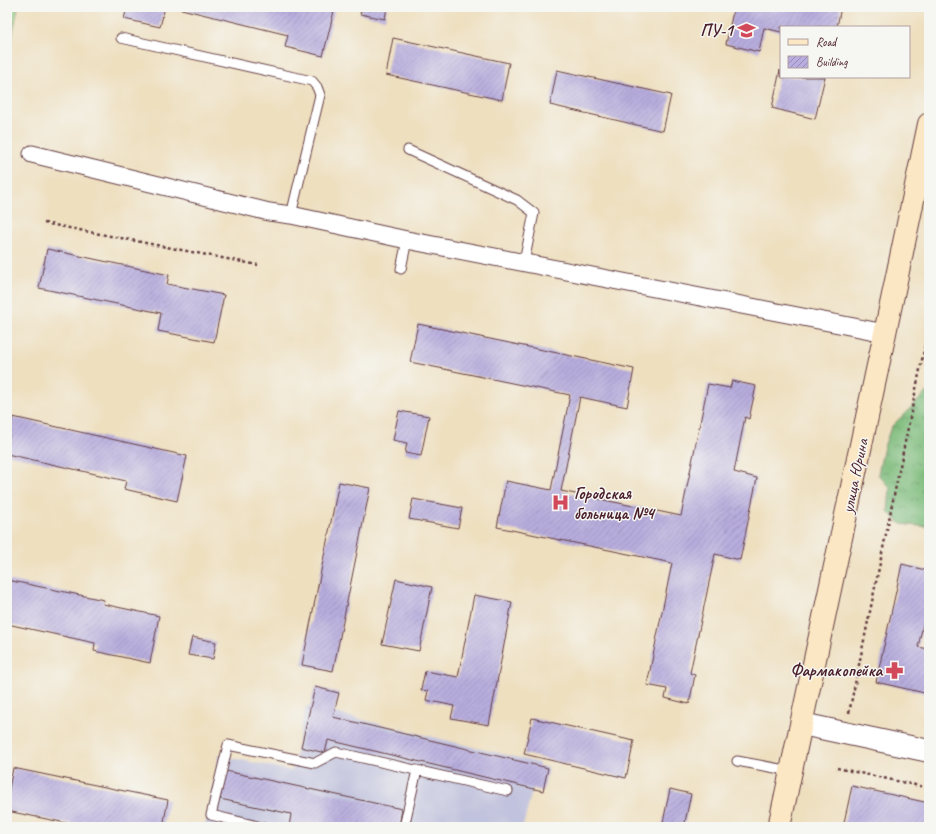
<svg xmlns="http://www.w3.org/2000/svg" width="936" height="834" font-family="Caveat,sans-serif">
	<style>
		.industrial { fill: #c1c2dd }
		.forest { fill: url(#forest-crowns); stroke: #646e54 }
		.park { fill: url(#park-dots); stroke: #747e5e }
		.building { fill: url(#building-hatch) }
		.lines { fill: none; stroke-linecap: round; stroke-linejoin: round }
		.service-casing { stroke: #633c41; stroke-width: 11 }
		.minor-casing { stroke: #633c41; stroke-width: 19 }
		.tertiary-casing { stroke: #633c41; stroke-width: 24 }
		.secondary-casing { stroke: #633c41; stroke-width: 24 }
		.path { stroke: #633c41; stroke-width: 2.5; stroke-dasharray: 3 3; stroke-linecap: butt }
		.service { stroke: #fff; stroke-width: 9 }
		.minor { stroke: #fff; stroke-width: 17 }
		.tertiary { stroke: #fff; stroke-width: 22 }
		.secondary { stroke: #fbe7c3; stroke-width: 22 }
		.labels { text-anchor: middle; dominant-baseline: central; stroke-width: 3; stroke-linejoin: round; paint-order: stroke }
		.poi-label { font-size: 17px; font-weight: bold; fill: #4a1f2b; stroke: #f6f6f2; text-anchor: end }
		.street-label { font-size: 17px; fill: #4a1f2b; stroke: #f6f6f2 }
	</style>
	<defs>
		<pattern id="forest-crowns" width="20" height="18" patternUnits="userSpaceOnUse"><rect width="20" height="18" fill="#7ebc7c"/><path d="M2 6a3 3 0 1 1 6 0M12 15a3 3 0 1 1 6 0" fill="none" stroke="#699866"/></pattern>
		<pattern id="park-dots" width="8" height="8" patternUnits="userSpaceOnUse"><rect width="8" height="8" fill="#9edd92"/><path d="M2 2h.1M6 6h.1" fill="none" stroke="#8abd7e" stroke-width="1.8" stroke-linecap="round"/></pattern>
		<pattern id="building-hatch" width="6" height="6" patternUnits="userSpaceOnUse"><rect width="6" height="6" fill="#b8adde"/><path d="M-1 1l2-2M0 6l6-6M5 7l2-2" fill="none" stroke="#988cb4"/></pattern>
	</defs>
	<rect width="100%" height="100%" fill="#f6f6f2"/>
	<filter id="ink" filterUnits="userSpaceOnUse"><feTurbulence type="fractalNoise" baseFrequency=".025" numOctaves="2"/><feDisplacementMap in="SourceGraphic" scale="8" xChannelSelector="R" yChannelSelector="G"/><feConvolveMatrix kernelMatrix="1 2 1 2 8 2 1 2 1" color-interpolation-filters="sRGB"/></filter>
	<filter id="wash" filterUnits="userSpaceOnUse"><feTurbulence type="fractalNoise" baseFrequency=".012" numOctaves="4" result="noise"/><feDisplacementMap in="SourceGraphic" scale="16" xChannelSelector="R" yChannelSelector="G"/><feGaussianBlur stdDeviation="0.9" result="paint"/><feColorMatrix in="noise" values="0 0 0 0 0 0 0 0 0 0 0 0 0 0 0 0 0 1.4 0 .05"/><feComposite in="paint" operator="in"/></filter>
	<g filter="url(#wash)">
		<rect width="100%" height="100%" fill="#eedfbf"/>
		<path class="industrial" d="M306 706 539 763 523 827H205L219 755 292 771Z"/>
		<path class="forest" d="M929 390V527L901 524 888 512 890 488 878 474 884 447 891 427Z"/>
		<path class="park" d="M7 7H18L7 62Z"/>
		<g id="blocks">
			<path class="building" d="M127 7H165L160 27 124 19Z
				M173 7H335L323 56 285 47 288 35Z
				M362 7H387L385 19 360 14Z
				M734 7H782L793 9V7H841L837 27H781V32L764 28 759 52 726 44Z
				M393 38 509 63 502 100 386 75Z
				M557 70 671 95 663 131 550 105Z
				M780 70 781 77H825L815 119 772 108Z
				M47 249 169 275 167 284 224 295 214 342 158 331 161 313 39 288Z
				M418 324 634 369 627 407 580 397 561 491 681 516 708 384 730 388 732 381 756 386 749 419 745 417 734 472 757 478 740 560 715 554 690 673 695 675 689 704 665 698 667 689 647 685 672 563 497 527 506 481 551 490 570 395 410 362Z
				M399 411 429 416 421 456 405 453 407 443 393 440Z
				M13 417 187 456 177 501 124 489 126 481 7 454V445Z
				M339 482 370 488 333 671 302 665Z
				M413 499 462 508 458 528 409 519Z
				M902 564 929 571V607H927L918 647 929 649V694L876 682Z
				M396 579 432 587 419 651 382 644Z
				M7 580 104 600 103 604 159 616 150 663 94 651 95 643 7 624Z
				M474 595 512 602 489 725 451 718 454 706 426 700 428 691 421 690 425 671 458 677Z
				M192 637 216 642 213 659 188 655Z
				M315 687 339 693 333 717 548 768 543 791 328 740 325 753 301 747Z
				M532 718 634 741 626 778 524 754Z
				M13 768 168 800 163 827H86L7 811V799Z
				M226 771 402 809 399 827H352L335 823 334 827H289L291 814 220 799Z
				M852 786 929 803V827H843Z
				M670 789 691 794 684 827H662Z"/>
		</g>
	</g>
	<g filter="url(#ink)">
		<use href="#blocks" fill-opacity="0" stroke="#633c41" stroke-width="1"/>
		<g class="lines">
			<defs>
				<path id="service" d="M121 38 312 81 317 87 320 95 291 215
					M408 150 517 200 534 213 524 262
					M401 269 407 240
					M737 761 791 771
					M262 827 211 815 228 745 315 763 336 752 508 791
					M404 827 417 770"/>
				<path id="minor" d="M32 154 269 212 291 215 407 240 885 333"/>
				<path id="tertiary" d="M802 724 929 751"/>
				<path id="secondary" d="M779 827 885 333 929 124"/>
			</defs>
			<use href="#service" class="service-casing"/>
			<use href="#minor" class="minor-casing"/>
			<use href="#tertiary" class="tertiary-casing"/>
			<use href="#secondary" class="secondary-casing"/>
			<path class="path" d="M44 223 258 265
				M849 713 929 326
				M837 768 929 788"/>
			<use href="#service" class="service"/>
			<use href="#minor" class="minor"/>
			<use href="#tertiary" class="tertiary"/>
			<use href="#secondary" class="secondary"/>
		</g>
	</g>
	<defs>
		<symbol id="university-bare" viewBox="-9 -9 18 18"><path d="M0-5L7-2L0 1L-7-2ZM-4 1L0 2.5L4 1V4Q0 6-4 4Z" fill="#d1495b" stroke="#f6f6f2" stroke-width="2.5" paint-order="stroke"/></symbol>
		<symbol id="hospital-bare" viewBox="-9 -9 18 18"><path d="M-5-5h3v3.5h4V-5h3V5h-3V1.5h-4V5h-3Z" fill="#d1495b" stroke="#f6f6f2" stroke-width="2.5" paint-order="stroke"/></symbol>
		<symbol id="pharmacy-bare" viewBox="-9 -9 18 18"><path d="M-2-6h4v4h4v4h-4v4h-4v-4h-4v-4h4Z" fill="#d1495b" stroke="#f6f6f2" stroke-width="2.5" paint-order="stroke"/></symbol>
	</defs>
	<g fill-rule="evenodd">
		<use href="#university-bare" x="734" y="18" width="25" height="25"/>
		<use href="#hospital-bare" x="548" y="490" width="25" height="25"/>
		<use href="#pharmacy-bare" x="882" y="658" width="25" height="25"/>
	</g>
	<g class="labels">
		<g class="poi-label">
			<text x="733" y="30">ПУ-1</text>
			<text x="574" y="493" text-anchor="start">Городская<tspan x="574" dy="20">больница №4</tspan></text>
			<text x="882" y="670">Фармакопейка</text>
		</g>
		<g class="street-label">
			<text transform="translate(855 476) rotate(-78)">улица Юрина</text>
		</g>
	</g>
	<rect width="936" height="834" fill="none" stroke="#f6f6f2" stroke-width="24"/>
	<rect x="780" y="26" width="130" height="52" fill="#f6f6f2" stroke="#b1a0a2"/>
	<rect x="788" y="39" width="20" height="6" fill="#fbe7c3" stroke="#b1a0a2"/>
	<text x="816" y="46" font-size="12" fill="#4a1f2b">Road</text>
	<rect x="788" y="56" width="20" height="12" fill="url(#building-hatch)" stroke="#b1a0a2"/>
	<text x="816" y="66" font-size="12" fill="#4a1f2b">Building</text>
</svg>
